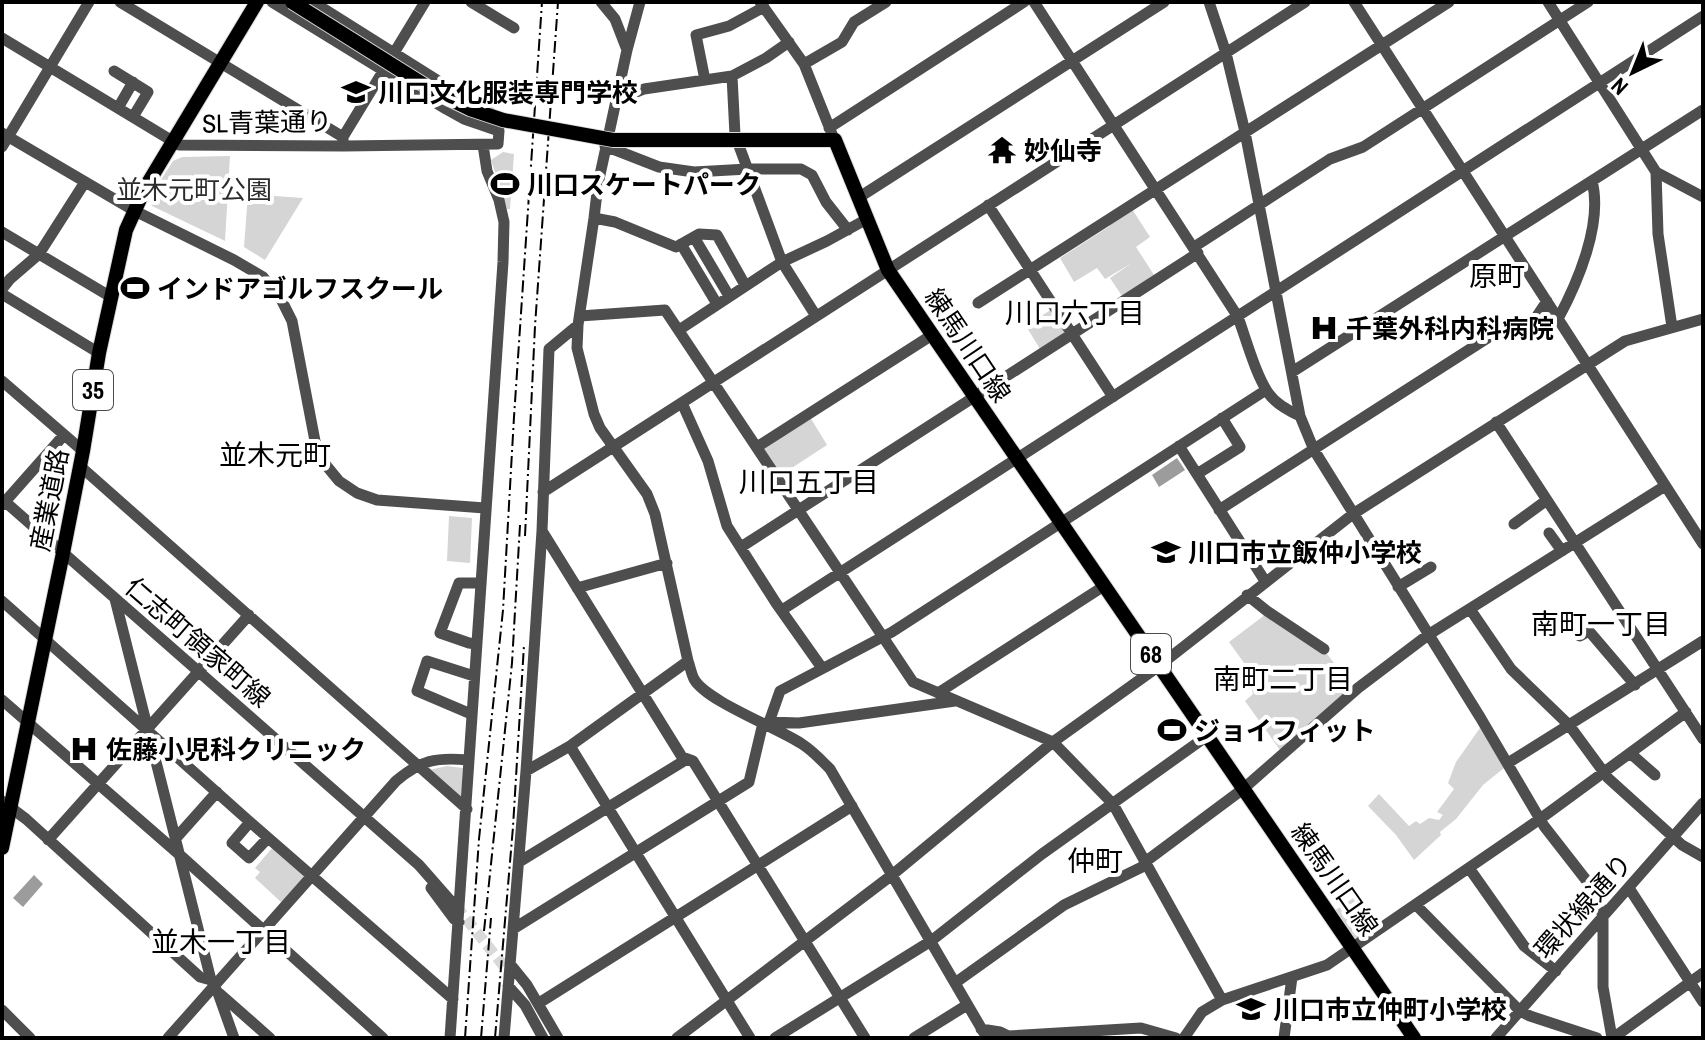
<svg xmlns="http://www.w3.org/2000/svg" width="1705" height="1040" font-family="'Archivo Narrow','Noto Sans JP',sans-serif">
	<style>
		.green { fill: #d5d5d5 }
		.water { fill: #9c9c9c }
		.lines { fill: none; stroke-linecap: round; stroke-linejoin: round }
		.minor-tunnel { stroke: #d9d9d9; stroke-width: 11; stroke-dasharray: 11 5.5; stroke-linecap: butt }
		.major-casing { stroke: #dbdbdb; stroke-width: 16 }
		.minor { stroke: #4e4e4e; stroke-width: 11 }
		.major { stroke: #000; stroke-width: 14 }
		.rail { stroke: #000; stroke-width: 2; stroke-dasharray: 12 4 2 4; stroke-linecap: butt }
		.major-bridge-casing { stroke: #dbdbdb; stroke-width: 16; stroke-linecap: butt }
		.major-bridge { stroke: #000; stroke-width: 14 }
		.labels { text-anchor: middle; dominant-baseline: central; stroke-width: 8; stroke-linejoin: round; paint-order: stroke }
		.shield { fill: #fff; stroke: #4c4c4c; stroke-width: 2 }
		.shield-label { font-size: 24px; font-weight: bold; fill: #000 }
		.poi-label { font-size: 26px; font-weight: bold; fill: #000; stroke: #fff; text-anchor: start }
		.street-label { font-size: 26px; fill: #000; stroke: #fff }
		.park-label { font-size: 26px; fill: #2c2c2c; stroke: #fff }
		.neighbourhood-label { font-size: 28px; fill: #000; stroke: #fff }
	</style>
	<rect width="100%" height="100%" fill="#fff"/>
	<path class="green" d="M503 152 514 154 510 209H507L491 160Z
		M230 156 225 241 152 206 150 197 173 161 182 157Z
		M248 194 303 198 265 260 244 247Z
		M1132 209 1150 237 1136 247 1154 275 1122 296 1110 278 1132 263 1105 279 1097 268 1074 282 1060 258 1110 226 1109 224Z
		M1052 309 1065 329 1064 334 1040 349 1026 326Z
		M810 417 827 445 781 475 764 450V447Z
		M449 516 472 518 470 563 447 561Z
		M1266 614 1327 654 1353 687 1280 750 1245 701 1253 694 1244 663 1229 642Z
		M1480 728 1504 768 1483 785 1456 819 1440 832 1441 835 1414 860 1396 835 1368 806 1379 794 1409 826 1416 821 1420 824 1429 818 1439 820 1443 815 1437 812 1454 789 1448 783 1456 762Z
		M447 766 463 768 461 799 429 770Z
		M273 847 306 876 282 903 255 878 260 872 255 868Z
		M1358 895 1378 925 1355 941 1334 911Z"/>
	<path class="water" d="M1177 458 1185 470 1159 487 1152 475Z
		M34 875 43 884 23 907 13 898Z"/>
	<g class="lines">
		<path class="minor-tunnel" d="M456 906 518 984"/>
		<defs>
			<path id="major" d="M814 140H835L888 270 1414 1038
				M2 848 63 553 83 451 99 353 126 230 145 188 257 2"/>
		</defs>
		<use href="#major" class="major-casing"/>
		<path class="minor" d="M120 2 343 137
			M313 2 451 89 466 96 489 103 485 122
			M471 2 514 28
			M601 2 615 19 627 50
			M640 2 627 50 598 184 594 218 578 325 577 348 594 414 600 428 647 494 655 514 688 661C690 666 691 673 694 679 706 701 778 728 802 744 813 751 821 760 830 769L987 1038
			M760 2 804 64 832 134
			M1034 2 1238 317C1246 339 1256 376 1269 394 1276 404 1289 411 1300 416
			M1209 2 1226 53 1245 132 1300 416 1314 450 1480 717 1544 826 1597 894 1603 918V987L1612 1038
			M1354 2 1703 544
			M1548 2 1656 172 1703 197
			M2 38 179 145 344 146 498 144 499 131 464 119 446 109 272 2
			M804 64 842 42 854 22 886 2
			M114 71 148 92 133 117
			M732 76 735 135 782 262 816 316
			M705 80 696 35 729 26 764 7
			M618 95 627 96 644 89 732 76 766 58 789 42
			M118 108 133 82
			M829 128 1024 2
			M2 133 133 210 234 260 263 277 280 297 292 321 315 441 325 464 339 481 357 493 377 500 485 508
			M343 142V137L425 2
			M605 146 659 167 694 172 748 169H801L812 175 826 202 848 230
			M2 147 89 2
			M1656 172 1658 234 1672 327
			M858 198 1164 2
			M988 205 1113 397
			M594 218 615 222 676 247 699 234 717 235 745 285
			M2 232 111 297
			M694 237 729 296
			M681 244 717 304
			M1194 247 1330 159 1363 147 1588 2
			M2 289 10 279 39 254 85 182
			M2 294 99 353
			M978 303 1449 2
			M580 316 665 310 913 682 1053 742 1113 804 1222 1000
			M1558 319C1578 282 1603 223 1592 181
			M679 330 782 262 827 241 867 219
			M1292 372 1703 110
			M2 381 83 451
			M682 403 708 461 727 526 776 603 822 668
			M1496 422 1703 739
			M1179 446 1265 581
			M757 447 932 335
			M80 466 467 809
			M1197 474 1240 447 1222 418
			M543 492 1305 2
			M2 499 419 865 455 906
			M2 505 64 435
			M1219 510 1503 328 1525 334 1547 301
			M1514 524 1547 500
			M542 531 682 757 693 761 865 1038
			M1549 533 1562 551
			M741 547 1198 253
			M1398 587 1431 567
			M577 588 667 563
			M1247 595 1267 611 1324 649
			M115 599 211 980 218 993 234 1038
			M2 601 250 822 453 999
			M1470 609 1511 669 1569 725 1608 778 1682 845 1703 857
			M782 610 1703 16
			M1580 636 1589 631 1635 685
			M476 644 469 643 440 633 459 583H480
			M938 693 1104 586
			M2 700 181 856 383 1038
			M471 714 417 691 427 661 474 676
			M769 722 799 723 955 701
			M768 725 780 691 892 632 1266 390
			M570 746 750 1038
			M1630 753 1655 775
			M1508 763 1703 641
			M526 771 570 746 688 661
			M2 801 26 819 200 977 211 980
			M250 822 232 843 249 858 268 838
			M176 838 217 792
			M48 840 249 615
			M519 862 687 759
			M1469 868 1524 946 1556 971
			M431 888 454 919 459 922
			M1629 888 1703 1002
			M1416 905 1520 1011 1530 1016 1597 1038
			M513 929 749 782 763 723
			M510 964 527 985 558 1038
			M955 983 1064 905 1142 867 1145 862 1243 789 1358 688 1428 635 1665 486
			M508 986 525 1005 543 1038
			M219 993 270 1038
			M539 1003 852 806
			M2 1010 30 1038
			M981 1029 1000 1032 1012 1038
			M1008 1036 1141 1028 1176 1038
			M168 1038 396 781C421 760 436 757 468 760
			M450 1038 503 262 504 222 499 200 487 171 483 145
			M504 1038 526 771 542 531 549 349 578 325
			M677 1038 892 875 1053 742 1159 666 1353 514 1625 341 1703 319
			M775 1038 931 941 1042 854 1207 736
			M914 1038 967 1005
			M1184 1038 1202 1012 1222 1000 1327 965 1540 819 1686 712
			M1284 1038 1292 977
			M1496 1038 1703 803
			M1613 1038 1703 973"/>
		<use href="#major" class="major"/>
		<path class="rail" d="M525 536 535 326 558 2
			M484 931 512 663 520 525
			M465 1038 479 839 503 610 514 417 542 2
			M481 1038 491 918
			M495 1038 513 827 524 645"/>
		<defs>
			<path id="major-bridge" d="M292 2 437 93 470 109 503 120 613 140H814"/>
		</defs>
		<use href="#major-bridge" class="major-bridge-casing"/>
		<use href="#major-bridge" class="major-bridge"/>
	</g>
	<defs>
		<symbol id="university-bare" viewBox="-9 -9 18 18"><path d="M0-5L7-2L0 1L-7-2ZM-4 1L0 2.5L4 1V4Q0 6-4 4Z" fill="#000" stroke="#fff" stroke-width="2.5" paint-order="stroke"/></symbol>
		<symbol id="temple-bare" viewBox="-9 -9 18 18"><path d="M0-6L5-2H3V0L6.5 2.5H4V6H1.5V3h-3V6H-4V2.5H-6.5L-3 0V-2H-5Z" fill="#000" stroke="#fff" stroke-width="2.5" paint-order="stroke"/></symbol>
		<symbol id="stadium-bare" viewBox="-9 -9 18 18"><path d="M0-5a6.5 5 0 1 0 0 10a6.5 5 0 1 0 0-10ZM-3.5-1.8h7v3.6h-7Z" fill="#000" stroke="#fff" stroke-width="2.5" paint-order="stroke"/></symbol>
		<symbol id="hospital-bare" viewBox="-9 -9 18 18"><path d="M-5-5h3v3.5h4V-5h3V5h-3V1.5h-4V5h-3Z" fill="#000" stroke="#fff" stroke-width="2.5" paint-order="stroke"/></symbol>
		<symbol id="school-bare" viewBox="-9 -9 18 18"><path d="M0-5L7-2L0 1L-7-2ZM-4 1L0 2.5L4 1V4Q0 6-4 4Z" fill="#000" stroke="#fff" stroke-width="2.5" paint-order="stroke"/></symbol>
	</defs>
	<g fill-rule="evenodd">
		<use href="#university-bare" x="336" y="72" width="40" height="40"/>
		<use href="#temple-bare" x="982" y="130" width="40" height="40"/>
		<use href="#stadium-bare" x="485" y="164" width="40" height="40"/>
		<use href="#stadium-bare" x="115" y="268" width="40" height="40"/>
		<use href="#hospital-bare" x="1304" y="308" width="40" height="40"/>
		<use href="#school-bare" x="1146" y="532" width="40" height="40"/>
		<use href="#stadium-bare" x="1152" y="710" width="40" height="40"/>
		<use href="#hospital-bare" x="64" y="729" width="40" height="40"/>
		<use href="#school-bare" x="1231" y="989" width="40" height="40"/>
	</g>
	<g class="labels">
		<g class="shield">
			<rect x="73" y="370" width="40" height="40" rx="6"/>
			<rect x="1131" y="634" width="40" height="40" rx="6"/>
		</g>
		<g class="shield-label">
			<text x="93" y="390">35</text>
			<text x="1151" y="654">68</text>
		</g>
		<g class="poi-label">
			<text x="378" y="92">川口文化服装専門学校</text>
			<text x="1024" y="150">妙仙寺</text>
			<text x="527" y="184">川口スケートパーク</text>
			<text x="157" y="288">インドアゴルフスクール</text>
			<text x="1346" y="328">千葉外科内科病院</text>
			<text x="1188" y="552">川口市立飯仲小学校</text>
			<text x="1194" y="730">ジョイフィット</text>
			<text x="106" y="749">佐藤小児科クリニック</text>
			<text x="1273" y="1009">川口市立仲町小学校</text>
		</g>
		<g class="street-label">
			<text transform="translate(267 122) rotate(-1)">SL青葉通り</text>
			<text transform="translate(968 345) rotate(56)">練馬川口線</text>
			<text transform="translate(49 500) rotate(-79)">産業道路</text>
			<text transform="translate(198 642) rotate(41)">仁志町領家町線</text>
			<text transform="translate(1335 879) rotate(55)">練馬川口線</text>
			<text transform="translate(1583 906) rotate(-48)">環状線通り</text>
		</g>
		<g class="park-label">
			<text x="194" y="189">並木元町公園</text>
		</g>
		<g class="neighbourhood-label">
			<text x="1497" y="276">原町</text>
			<text x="1075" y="313">川口六丁目</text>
			<text x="275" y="455">並木元町</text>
			<text x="809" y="482">川口五丁目</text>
			<text x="1601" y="624">南町一丁目</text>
			<text x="1283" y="679">南町二丁目</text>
			<text x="1095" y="861">仲町</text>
			<text x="221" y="942">並木一丁目</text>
		</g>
	</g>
	<rect width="1705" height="1040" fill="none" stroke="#000000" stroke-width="8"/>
	<g transform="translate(1633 72) rotate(223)" stroke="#ffffff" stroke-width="6" paint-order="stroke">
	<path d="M0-6L14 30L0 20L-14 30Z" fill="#000000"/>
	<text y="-12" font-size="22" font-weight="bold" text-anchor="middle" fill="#000000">N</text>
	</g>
</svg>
